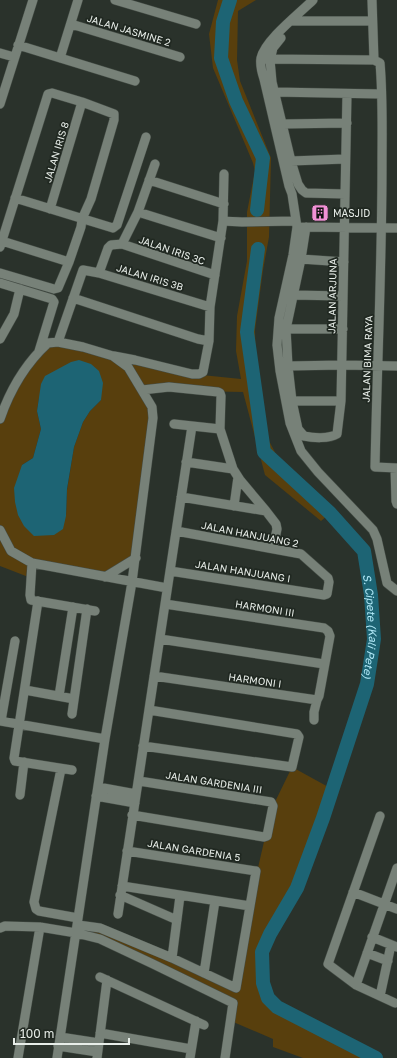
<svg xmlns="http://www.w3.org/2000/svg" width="397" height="1058" font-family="'Golos Text',sans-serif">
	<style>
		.green { fill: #583f0d; fill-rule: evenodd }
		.water { fill: #1d6474 }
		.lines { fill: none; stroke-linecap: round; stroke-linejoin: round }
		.river { stroke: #1d6474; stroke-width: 14 }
		.street-casing { stroke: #454d46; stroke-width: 10 }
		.street { stroke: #778178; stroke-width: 9 }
		.labels { text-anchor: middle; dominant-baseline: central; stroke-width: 3.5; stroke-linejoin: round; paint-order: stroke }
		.street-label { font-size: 10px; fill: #e8eee9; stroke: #202821 }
		.poi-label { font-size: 10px; fill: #e8eee9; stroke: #202821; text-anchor: start }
		.water-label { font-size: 11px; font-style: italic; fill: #b0e8f7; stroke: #202821 }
	</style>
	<rect width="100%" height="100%" fill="#2a322b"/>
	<path class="green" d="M218 0H256L238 11 237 60 240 81 271 158 269 237 263 270 255 330 256 369 262 411 268 439 278 458 335 509 321 521 265 475 243 392 143 390 152 407 136 558 105 577 32 563 31 578 0 566V419L4 408 48 343 192 374 241 379 236 351 237 316 247 261V212L255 171 253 163 213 68 209 34ZM39 398 101 400 90 411 83 422 74 447 67 490 66 516 22 465 33 458 41 429 37 411Z
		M292 767 332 789 297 888 273 928 262 952 263 983 268 998 277 1007 377 1058H303L273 1047V1039L231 1021 233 1003 76 933 78 925 100 928 236 987 257 872 266 833 274 804Z"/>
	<path class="water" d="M79 360 91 364 99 371 103 383 101 400 90 411 83 422 74 447 67 489 66 516 63 529 54 535 34 536 24 526 18 515 15 502 14 488 22 465 33 458 41 429 37 411 41 384 45 376 71 362Z"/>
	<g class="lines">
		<g class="river">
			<path d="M230 0 223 22 221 58 236 101 263 158 257 210"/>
			<path id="s1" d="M258 249 247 332 264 452 330 513 364 551 371 595 374 639 367 684 323 818 297 888 270 934 262 952 263 983 268 998 277 1007 376 1058"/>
		</g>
		<defs>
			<path id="street" d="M115 0 196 24
				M313 0C300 13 265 40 261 58 260 64 262 73 264 79L289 186 292 194 297 227 293 255 279 318 277 345 280 371 290 423 301 451 318 472 373 530 377 539 387 583 397 591
				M372 0 374 60 380 63C383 97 382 132 382 166 382 267 377 367 375 467L397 468
				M291 21H372
				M71 24 180 57
				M281 38 273 48 270 60 272 82 291 161 298 184 302 190 306 193 345 194
				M18 45 135 81
				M0 53 14 57
				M60 58 78 0
				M265 59 374 60
				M274 92 381 94
				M0 104 33 0
				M283 124 347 123
				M291 161 345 159
				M149 180 224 204
				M15 198 113 228 117 225 146 137
				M50 209 82 102
				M138 212 221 238
				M223 221 242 222 296 221
				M300 227 397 228
				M306 227 301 259 286 329 288 366 292 401 298 429 304 436C313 438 329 439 337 434L341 401 347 94
				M2 241 69 262
				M122 244 138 212 155 164
				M0 247 48 94 52 93 82 102 114 114V120L91 199 82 219 81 227 69 262 58 288 54 289 0 273
				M301 259 344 262
				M99 273 108 248 111 245 122 244 215 275
				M0 283 52 299 54 302 39 351
				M293 295 343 296
				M73 298 198 339 209 341
				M286 329H343
				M0 339 14 314 20 289
				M58 342 83 270 99 273 210 307
				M114 356 135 360 192 374H199L203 372 209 341 210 307 223 221 224 174
				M288 366 342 365 397 366
				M142 390 169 387 218 392 220 393 221 396 220 429
				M292 401H341
				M0 419C10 390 25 364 48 343L58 342 83 347 113 356 128 367 152 407 153 418 132 582 105 739 57 1058
				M174 424 220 429 233 469 240 480 266 511 276 524 277 529 273 548
				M186 462 233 469
				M395 468 396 501 397 504
				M181 497 266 511
				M234 506 238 477
				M0 530 11 551 32 563 167 588
				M32 563 30 595 31 600 95 611
				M170 571 324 595 327 594 329 582 328 578 301 554 176 531
				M105 577 136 558
				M38 601 14 758 15 761 72 770
				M160 639 324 664
				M154 676 317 700 319 696 330 636 328 631 324 628 165 604
				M25 690 74 699
				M59 696 73 607
				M72 714 87 609
				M314 720V712L317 700
				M0 721 105 739
				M1 721 15 641
				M143 746 292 767 299 737 297 734 149 710
				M61 769 34 902 36 909 39 911 78 918
				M98 787 136 794
				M20 795 24 762
				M96 796 135 803
				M132 815 264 837 267 836 273 806 271 802 139 781
				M380 816 328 964 356 985 395 1003
				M122 886 250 906
				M353 892 397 909
				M120 895 177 920
				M118 914 192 426
				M78 925 100 928 172 958 236 988 256 871 127 851
				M0 928 5 926 40 927 76 933 100 939 153 964 233 1003 225 1058
				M372 937 397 947
				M367 953 388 961
				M172 958 180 896
				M204 973 215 901
				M100 977 204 1025
				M356 985 397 868
				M380 996 391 945
				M100 1033 191 1049
				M60 1037 99 1043
				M58 1046 97 1052
				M18 1058 40 927
				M97 1058 107 980
				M190 1058 196 1021"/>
		</defs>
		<use href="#street" class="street-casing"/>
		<use href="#street" class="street"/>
	</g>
	<defs>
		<symbol id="building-square" viewBox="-11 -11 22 22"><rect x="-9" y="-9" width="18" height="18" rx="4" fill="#f291d6" stroke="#202821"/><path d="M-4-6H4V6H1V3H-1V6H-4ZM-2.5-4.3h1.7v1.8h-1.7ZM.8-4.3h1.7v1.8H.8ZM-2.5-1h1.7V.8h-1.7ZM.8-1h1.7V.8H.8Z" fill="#111"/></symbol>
	</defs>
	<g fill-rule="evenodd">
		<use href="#building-square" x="310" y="203" width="20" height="20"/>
	</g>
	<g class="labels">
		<g class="street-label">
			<text transform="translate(129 30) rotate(17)">JALAN JASMINE 2</text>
			<text transform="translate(56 152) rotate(-73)">JALAN IRIS 8</text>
			<text transform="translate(172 250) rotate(19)">JALAN IRIS 3C</text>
			<text transform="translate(150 277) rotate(17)">JALAN IRIS 3B</text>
			<text transform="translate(332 296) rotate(-89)">JALAN ARJUNA</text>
			<text transform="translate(367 359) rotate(-88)">JALAN BIMA RAYA</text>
			<text transform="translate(250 534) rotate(11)">JALAN HANJUANG 2</text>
			<text transform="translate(243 571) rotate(9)">JALAN HANJUANG I</text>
			<text transform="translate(265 608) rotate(9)">HARMONI III</text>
			<text transform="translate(255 680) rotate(8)">HARMONI I</text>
			<text transform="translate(214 782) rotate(9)">JALAN GARDENIA III</text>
			<text transform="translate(194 850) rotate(9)">JALAN GARDENIA 5</text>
		</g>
		<g class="poi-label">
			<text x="333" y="213">MASJID</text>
		</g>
		<g class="water-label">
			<text stroke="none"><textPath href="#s1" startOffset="422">S. Cipete (Kali Pete)</textPath></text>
		</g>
	</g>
	<path d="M14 1038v6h115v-6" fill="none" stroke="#e8eee9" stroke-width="2"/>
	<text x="20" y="1038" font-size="12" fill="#e8eee9" stroke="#202821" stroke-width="3" paint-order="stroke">100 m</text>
</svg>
